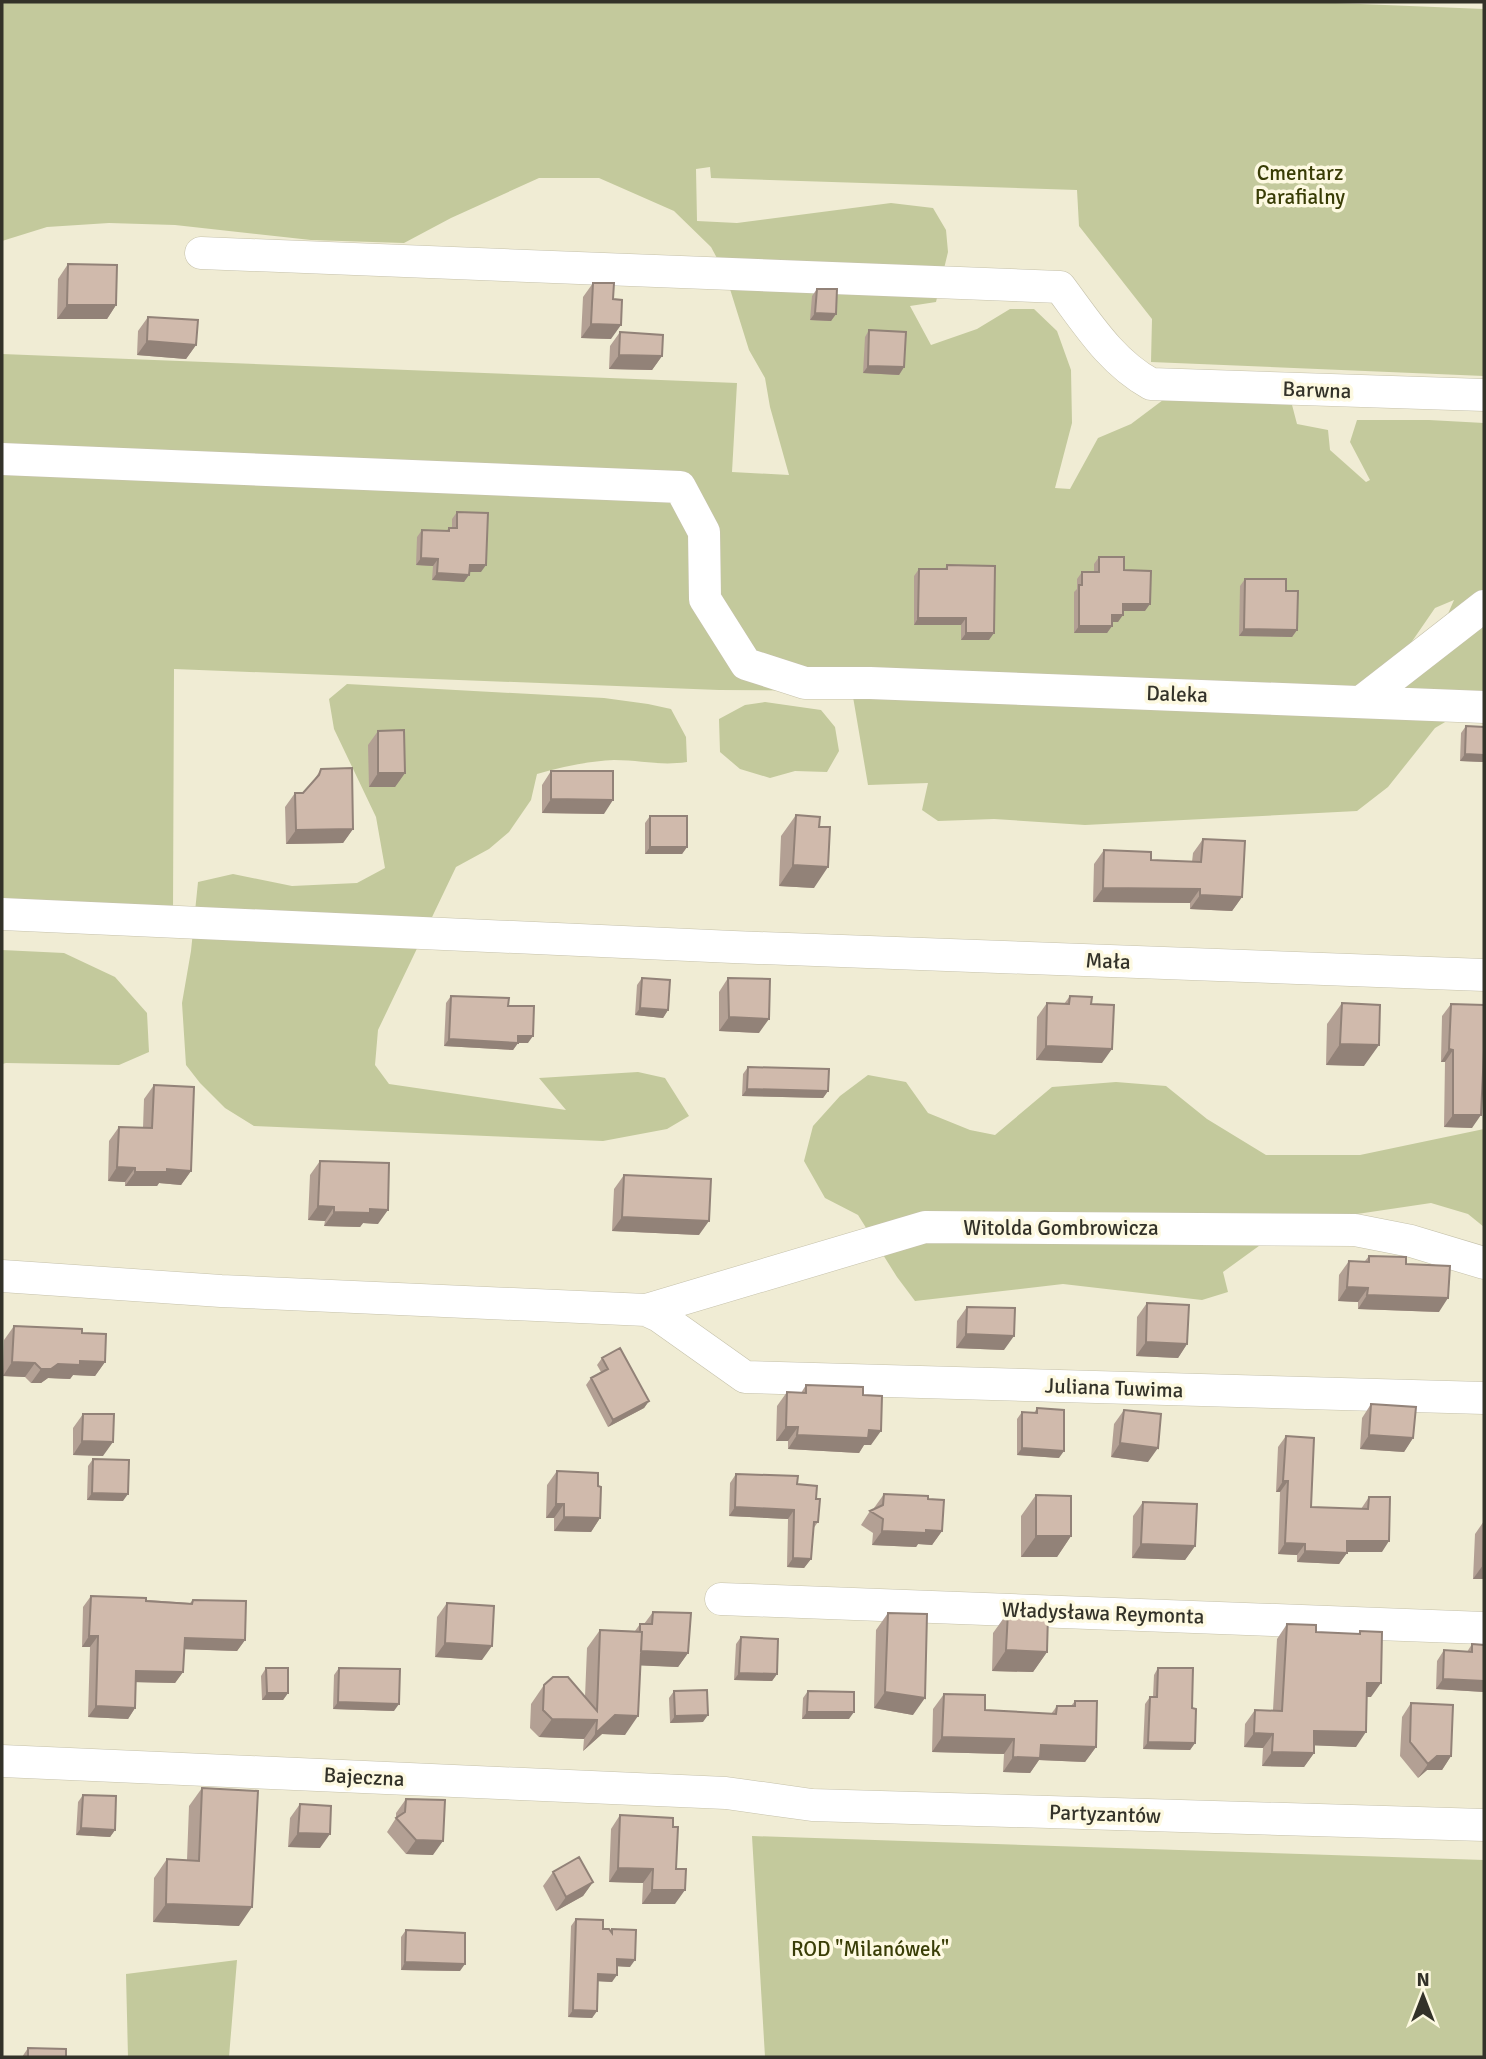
<svg xmlns="http://www.w3.org/2000/svg" width="1486" height="2059" font-family="Signika,sans-serif">
	<style>
		.green { fill: #c3c99c; fill-rule: evenodd }
		.lines { fill: none; stroke-linecap: round; stroke-linejoin: round }
		.minor-casing { stroke: #c5c1aa; stroke-width: 33 }
		.minor { stroke: #fff; stroke-width: 32 }
		.wall { fill: #b3a094 }
		.shaded-wall { fill: #928278 }
		.building { fill: #d0baac; stroke: #928278; stroke-width: 2 }
		.labels { text-anchor: middle; dominant-baseline: central; stroke-width: 7; stroke-linejoin: round; paint-order: stroke }
		.park-label { font-size: 21px; fill: #393d06; stroke: #fdf9e1 }
		.street-label { font-size: 21px; fill: #333229; stroke: #fdf9e1 }
	</style>
	<rect width="100%" height="100%" fill="#f0ecd4"/>
	<path class="green" d="M2 2H1311L1484 9V376L1151 362 1152 319 1079 226 1077 190 711 178 710 167 696 169 697 221 737 223 891 203 933 208 946 230 948 252 936 302 910 306 931 345 977 329 1010 309H1034L1057 331 1071 370 1072 423 1055 488 1070 489 1098 438 1131 424 1163 400 1291 401 1297 424 1328 430 1330 450 1366 482 1370 480 1350 442 1357 420H1429L1484 423V699L1435 728 1388 787 1357 811 1085 825 994 819 938 821 922 810 928 783 868 785 852 691 719 690 174 669 173 913 2 903V354L737 383 732 472 789 475 770 407 765 378 749 350 725 273 711 247 674 211 599 178H539L451 218 404 243 311 240 175 225 109 223 47 227 2 241ZM1454 600 1441 630 1404 653 1435 608Z
		M347 684 604 698 648 704 671 709 686 737 687 762C659 766 641 760 614 760 588 761 562 767 537 774L531 800 509 832 489 849 456 867 378 1030 375 1065 389 1084 566 1110 539 1078 638 1072 665 1078 689 1116 667 1129 603 1141 254 1126 225 1108 200 1083 186 1065 182 1003 191 951 198 882 233 874 292 886 357 883 385 868 376 817 334 729 329 699Z
		M765 702 821 710 835 727 839 751 827 772 795 771 770 778 740 769 720 752 719 719 745 705Z
		M2 950 64 953 115 977 147 1013 149 1052 119 1065 6 1063 2 1064Z
		M868 1075 906 1082 928 1113 970 1130 995 1135 1052 1087 1116 1082 1166 1086 1207 1119 1266 1155H1360L1484 1129V1227L1468 1214 1431 1203 1310 1221 1281 1230 1223 1272 1228 1292 1202 1300 1063 1284 915 1301 897 1277 858 1215 825 1198 804 1161 813 1126 840 1096Z
		M752 1836 1484 1860V2057H765Z
		M237 1960 229 2057H128L126 1974Z"/>
	<g class="lines">
		<defs>
			<path id="minor" d="M201 253 1060 287C1087 323 1111 362 1151 384L1484 395
				M2 459 680 487 704 532 705 599 746 664 805 683H870L1484 707
				M1362 701 1484 606
				M2 914 733 947 1484 975
				M2 1276 221 1291 646 1310 659 1316 745 1377 1484 1398
				M646 1310 925 1227 1355 1230 1411 1241 1484 1263
				M721 1599 1484 1628
				M2 1761 726 1793 812 1805 1484 1825"/>
		</defs>
		<use href="#minor" class="minor-casing"/>
		<use href="#minor" class="minor"/>
	</g>
	<path class="wall" d="M68 264 116 305 107 319H57L58 279Z
		M593 283 611 339 581 338 583 297Z
		M817 289 836 314 831 321 810 320 812 296Z
		M148 317 196 345 186 359 137 355 138 331Z
		M869 330 904 367 899 375 863 373 865 337Z
		M620 332 662 356 652 370 609 369 610 346Z
		M457 512 481 572H469L464 582 432 580 433 566 416 565 417 537 422 530 446 531 449 528H452V519Z
		M1099 557 1124 570 1145 611H1123L1118 622H1112V626L1107 633H1074V592L1077 589V579L1082 572H1094V564Z
		M947 565 989 640H961V625H914V576L919 569H945Z
		M1245 579 1286 591 1297 630 1292 637 1239 636 1240 586Z
		M1466 726 1483 762 1460 761 1461 733Z
		M378 731 405 773 395 787H369L368 745Z
		M321 769 353 829 343 843 286 844 285 807 295 793H303L311 785Z
		M551 771 604 814 542 813V785Z
		M796 815 819 827 814 888 779 886 781 836Z
		M650 816 687 847 682 854H645V823Z
		M1203 839 1242 897 1232 911 1190 909V903L1093 902 1094 864 1104 850 1151 860 1192 862 1193 853Z
		M642 978 668 1010 663 1018 635 1015 637 985Z
		M728 978 759 1033 719 1031V992Z
		M451 996 508 1006 528 1043H518L513 1050 444 1046 446 1003Z
		M1070 996 1091 1004 1102 1063 1036 1060 1037 1017 1047 1003 1064 1004Z
		M1342 1003 1364 1066 1326 1065 1327 1024Z
		M1451 1004 1484 1063 1472 1128 1444 1127 1445 1062H1441L1442 1016Z
		M748 1067 828 1091 823 1098 742 1096 743 1074Z
		M154 1085 191 1171 181 1185 159 1183 157 1186H125V1182L108 1181 109 1141 119 1127 143 1128 144 1099Z
		M320 1161 378 1224 363 1223 360 1227 324 1226 325 1221 308 1220 310 1175Z
		M624 1175 699 1235 612 1231 614 1189Z
		M1369 1256 1406 1264 1439 1312 1358 1309V1302L1338 1301 1339 1275 1349 1261H1365Z
		M1147 1303 1187 1344 1178 1358 1136 1356 1137 1317Z
		M967 1307 1004 1350 956 1348 957 1321Z
		M14 1326 82 1333 105 1362 95 1376 73 1375 70 1379 48 1378 41 1383H31L25 1377 3 1376 4 1340Z
		M602 1358 649 1401 644 1408 608 1427 586 1385 591 1378 601 1372 597 1365Z
		M806 1385 863 1395 871 1445H864L859 1453 788 1449V1441H776L777 1406 787 1392 801 1393Z
		M1371 1404 1413 1438 1404 1452 1360 1449 1362 1418Z
		M1037 1408 1059 1458 1017 1455V1419L1022 1412 1034 1413Z
		M1124 1410 1148 1462 1111 1457 1114 1424Z
		M83 1414 103 1456 73 1455V1428Z
		M1286 1436 1311 1507 1361 1509 1369 1497 1382 1552H1347L1339 1564 1297 1562V1555L1278 1554 1280 1492H1276L1278 1447Z
		M93 1459 123 1501 87 1500 88 1466Z
		M557 1471 600 1518 591 1532 554 1531V1518H546L547 1485Z
		M736 1474 797 1484 816 1499 818 1522 813 1529 811 1559 804 1568 787 1567 788 1519 729 1516 730 1483Z
		M884 1494 928 1499 942 1531 932 1545 918 1544 916 1547 872 1545 873 1533 861 1525 870 1511 874 1510V1508Z
		M1036 1495 1071 1536 1057 1557H1021V1516Z
		M1143 1502 1195 1546 1185 1560 1132 1558 1133 1516Z
		M1484 1521V1579H1473L1475 1534Z
		M91 1596 190 1603 193 1600 245 1640 237 1651 184 1649 183 1672 175 1683 136 1682 135 1708 128 1719 88 1717 90 1647H82L83 1607Z
		M447 1603 482 1660 435 1657 437 1617Z
		M653 1612 688 1653 678 1667 640 1665 625 1735 602 1734 583 1751 584 1739 539 1737 530 1728 531 1704 544 1685 585 1697 587 1648 600 1630 635 1631 640 1624H644Z
		M1008 1612 1047 1652 1033 1672 992 1671 993 1633Z
		M888 1613 913 1715 874 1708 876 1630Z
		M1287 1624 1316 1632 1358 1634 1360 1631 1371 1697H1367L1356 1747 1314 1745V1753L1304 1767 1262 1766 1263 1748 1244 1747 1245 1724 1255 1710H1273L1277 1639Z
		M741 1637 777 1674 772 1681 734 1680 736 1644Z
		M1472 1644 1484 1645V1692L1436 1689 1437 1661 1444 1650 1467 1652Z
		M266 1668 288 1693 283 1700H262L261 1676Z
		M339 1668 394 1711 333 1709 334 1675Z
		M1158 1668 1192 1708 1195 1743 1190 1750 1143 1749 1145 1704 1150 1697H1153L1154 1675Z
		M674 1691 703 1722 670 1723 669 1698Z
		M808 1691 849 1719H802L803 1698Z
		M944 1694 985 1710 1051 1714 1057 1706H1071L1075 1701 1096 1747 1085 1762 1039 1760 1030 1773 1003 1772 1004 1754 932 1752 933 1709Z
		M1411 1703 1451 1756 1442 1770H1427L1418 1778 1400 1756 1402 1717Z
		M202 1788 239 1926 153 1922 154 1878 167 1859 187 1860 189 1806Z
		M83 1795 115 1830 110 1837 76 1835 78 1802Z
		M406 1799 433 1855 406 1854 387 1832 396 1818V1813Z
		M300 1804 320 1848 288 1847 290 1818Z
		M620 1815 675 1904H642L643 1883 609 1882 611 1829Z
		M553 1872 593 1882 583 1896 556 1911 543 1886Z
		M576 1919 603 1929 610 1931 612 1929 630 1967 617 1966 612 1982 598 1981 597 2011 592 2018 568 2017 571 1926Z
		M406 1930 460 1971 401 1970V1937Z
		M28 2048 66 2057H22Z"/>
	<path class="shaded-wall" d="M67 305H116L107 319H57Z
		M815 313 836 314 831 321 810 320Z
		M591 324 621 325 611 339 581 338Z
		M147 341 196 345 186 359 137 355Z
		M619 355 662 356 652 370 609 369Z
		M868 366 904 367 899 375 863 373Z
		M421 558 438 559 433 566 416 565Z
		M470 565H486L481 572H465Z
		M437 573 469 575 464 582 432 580Z
		M1123 604H1150L1145 611H1118Z
		M1112 615H1123L1118 622H1107Z
		M918 618H966L961 625H914Z
		M1079 626H1112L1107 633H1074Z
		M1244 629 1297 630 1292 637 1239 636Z
		M966 633H994L989 640H961Z
		M1465 754 1484 755V759L1483 762 1460 761Z
		M378 773H405L395 787H369Z
		M551 799 613 800 604 814 542 813Z
		M353 829 343 843 286 844 296 830Z
		M650 847H687L682 854H645Z
		M793 865 828 867 814 888 779 886Z
		M1103 888 1200 889 1190 903 1093 902Z
		M1200 895 1242 897 1232 911 1190 909Z
		M640 1008 668 1010 663 1018 635 1015Z
		M729 1017 769 1019 759 1033 719 1031Z
		M518 1036H533L528 1043H516H518L513 1050 444 1046 449 1039Z
		M1340 1044 1379 1045 1364 1066 1326 1065Z
		M1046 1046 1112 1049 1102 1063 1036 1060Z
		M1449 1049 1453 1050 1445 1062H1441Z
		M747 1089 828 1091 823 1098 742 1096Z
		M1453 1115H1481L1472 1128 1444 1127Z
		M117 1167 135 1168 125 1182 108 1181Z
		M167 1169 191 1171 181 1185 159 1183 157 1186H125L135 1172Z
		M318 1206 334 1207 325 1221 308 1220Z
		M370 1209 388 1210 378 1224 363 1223 360 1227 324 1226 334 1212Z
		M622 1217 709 1221 699 1235 612 1231Z
		M1347 1287 1368 1288 1358 1302 1338 1301Z
		M1367 1295 1448 1298 1439 1312 1358 1309Z
		M966 1334 1014 1336 1004 1350 956 1348Z
		M1146 1342 1187 1344 1178 1358 1136 1356Z
		M80 1361 105 1362 95 1376 73 1375 70 1379 48 1378 41 1383H31L41 1369 58 1364Z
		M12 1362 35 1363 25 1377 3 1376Z
		M649 1401 644 1408 608 1427 613 1420Z
		M786 1427H798L788 1441H776Z
		M869 1430 881 1431 871 1445H864L859 1453 788 1449 797 1435Z
		M1369 1435 1413 1438 1404 1452 1360 1449Z
		M82 1441 113 1442 103 1456 73 1455Z
		M1120 1443 1158 1448 1148 1462 1111 1457Z
		M1022 1448 1064 1451 1059 1458 1017 1455Z
		M1283 1481H1288L1280 1492H1276Z
		M92 1493 128 1494 123 1501 87 1500Z
		M556 1504H564L554 1518H546Z
		M735 1507 794 1510 788 1519 729 1516Z
		M564 1517 600 1518 591 1532 554 1531Z
		M926 1530 942 1531 932 1545 918 1544 916 1547 872 1545 882 1531Z
		M1036 1536H1071L1057 1557H1021Z
		M1347 1541H1389L1382 1552H1340Z
		M1285 1543 1305 1544 1297 1555 1278 1554Z
		M1141 1544 1195 1546 1185 1560 1132 1558Z
		M1305 1551 1347 1553 1339 1564 1297 1562Z
		M793 1558 811 1559 804 1568 787 1567Z
		M1483 1565H1484V1579H1473Z
		M89 1636H98L90 1647H82Z
		M185 1638 245 1640 237 1651 177 1649Z
		M445 1643 492 1646 482 1660 435 1657Z
		M1006 1650 1047 1652 1033 1672 992 1671Z
		M639 1651 688 1653 678 1667 629 1665Z
		M136 1671 183 1672 175 1683 129 1682Z
		M739 1673 777 1674 772 1681 734 1680Z
		M1443 1679 1484 1681V1692L1436 1689Z
		M1367 1683H1381L1371 1697H1357Z
		M885 1692 925 1698 913 1715 874 1708Z
		M267 1693H288L283 1700H262Z
		M338 1702 399 1704 394 1711 333 1709Z
		M96 1706 135 1708 128 1719 88 1717Z
		M807 1712H854L849 1719H802Z
		M615 1715 638 1716 625 1735 602 1734 583 1751 596 1733Z
		M708 1715 703 1722 670 1723 675 1716Z
		M552 1719 597 1720 584 1739 539 1737Z
		M1314 1731 1366 1732 1356 1747 1304 1745Z
		M1254 1733 1273 1734 1263 1748 1244 1747Z
		M942 1737 1014 1739 1004 1754 932 1752Z
		M1148 1742 1195 1743 1190 1750 1143 1749Z
		M1041 1745 1096 1747 1085 1762 1039 1760 1030 1773 1003 1772 1013 1757Z
		M1272 1752 1314 1753 1304 1767 1262 1766Z
		M1437 1756H1451L1442 1770H1427L1418 1778 1428 1764Z
		M81 1828 115 1830 110 1837 76 1835Z
		M298 1833 330 1834 320 1848 288 1847Z
		M416 1840 443 1841 433 1855 406 1854Z
		M618 1868 653 1869 643 1883 609 1882Z
		M593 1882 583 1896 556 1911 566 1897Z
		M652 1890H685L675 1904H642Z
		M166 1904 252 1907 239 1926 153 1922Z
		M617 1959 635 1960 630 1967 612 1966Z
		M405 1962 465 1964 460 1971 401 1970Z
		M598 1974 617 1975 612 1982 593 1981Z
		M573 2010 597 2011 592 2018 568 2017Z"/>
	<path class="building" d="M68 264 117 265 116 305H67Z
		M593 283H614L613 299 622 300 621 325 591 324Z
		M817 289H837L836 314 815 313Z
		M148 317 198 320 196 345 147 341Z
		M869 330 906 332 904 367 868 366Z
		M620 332 663 335 662 356 619 355Z
		M457 512 488 513 486 565H470L469 575 437 573 438 559 421 558 422 530 449 531V528H457Z
		M1099 557H1124V570L1151 571 1150 604H1123V615H1112V626H1079V585H1082V572H1099Z
		M947 565 995 566 994 633H966V618H918L919 569H947Z
		M1245 579H1286V591H1298L1297 630 1244 629Z
		M1466 726 1484 727V755L1465 754Z
		M404 730 405 773H378V731Z
		M352 768 353 829 296 830 295 793H303L319 775 321 769Z
		M551 771H613V800L551 799Z
		M796 815 820 817 819 827H830L828 867 793 865Z
		M650 816H687V847H650Z
		M1203 839 1245 841 1242 897 1200 895V889L1103 888 1104 850 1151 852V860L1201 862Z
		M642 978 670 980 668 1010 640 1008Z
		M728 978 770 979 769 1019 729 1017Z
		M451 996 509 998 508 1006H534L533 1036H518V1043L449 1039Z
		M1070 996 1092 997 1091 1004 1114 1005 1112 1049 1046 1046 1047 1003 1069 1004Z
		M1342 1003 1380 1005 1379 1045 1340 1044Z
		M1451 1004 1484 1005V1051L1481 1115H1453V1050L1449 1049Z
		M748 1067 829 1069 828 1091 747 1089Z
		M154 1085 194 1087 191 1171 167 1169V1172H135V1168L117 1167 119 1127 152 1128Z
		M320 1161 389 1163 388 1210 370 1209V1213L334 1212V1207L318 1206Z
		M624 1175 711 1179 709 1221 622 1217Z
		M1369 1256 1406 1257V1264L1450 1266 1448 1298 1367 1295 1368 1288 1347 1287 1349 1261 1369 1262Z
		M1147 1303 1189 1305 1187 1344 1146 1342Z
		M967 1307 1015 1308 1014 1336 966 1334Z
		M14 1326 82 1329V1333L106 1334 105 1362 80 1361V1365L58 1364 51 1369H41L35 1363 12 1362Z
		M620 1348 649 1401 613 1420 591 1378 608 1369 602 1358Z
		M806 1385 863 1387V1395L882 1396 881 1431 869 1430 868 1438 797 1435 798 1427H786L787 1392 806 1393Z
		M1371 1404 1416 1407 1413 1438 1369 1435Z
		M1037 1408 1064 1410V1451L1022 1448V1412L1037 1413Z
		M1124 1410 1161 1414 1158 1448 1120 1443Z
		M83 1414H114L113 1442 82 1441Z
		M1286 1436 1314 1438 1311 1507 1368 1509 1369 1497H1390L1389 1541H1347V1553L1305 1551V1544L1285 1543 1288 1481H1283Z
		M93 1459 129 1460 128 1494 92 1493Z
		M557 1471 598 1473V1486L601 1487 600 1518 564 1517V1504H556Z
		M736 1474 798 1476 797 1484 817 1486 816 1499H820L818 1522H814L811 1559 793 1558 794 1510 735 1507Z
		M884 1494 928 1496V1499L944 1500 942 1531 926 1530V1533L882 1531 883 1519 870 1511 883 1505Z
		M1036 1495 1071 1496V1536H1036Z
		M1143 1502 1197 1504 1195 1546 1141 1544Z
		M1484 1528V1565H1483Z
		M91 1596 146 1598V1601L192 1604 193 1600 246 1601 245 1640 185 1638 183 1672 136 1671 135 1708 96 1706 98 1636H89Z
		M447 1603 494 1606 492 1646 445 1643Z
		M653 1612 691 1613 688 1653 641 1651 642 1632H640V1624H652Z
		M1008 1612 1048 1614 1047 1652 1006 1650Z
		M888 1613 927 1614 925 1698 885 1692Z
		M1287 1624 1316 1625V1632L1360 1634V1631L1382 1632 1381 1683H1367L1366 1732 1314 1731V1753L1272 1752 1273 1734 1254 1733 1255 1710 1282 1711Z
		M600 1630 642 1632 638 1716 615 1715 596 1733 597 1720 552 1719 543 1710 544 1685 553 1677H568L597 1711Z
		M741 1637 778 1639 777 1674 739 1673Z
		M1472 1644 1484 1645V1681L1443 1679 1444 1650 1472 1652Z
		M266 1668H288V1693H267Z
		M339 1668 400 1669 399 1704 338 1702Z
		M1158 1668H1193L1192 1708 1196 1709 1195 1743 1148 1742 1150 1697H1157Z
		M707 1690 708 1715 675 1716 674 1691Z
		M808 1691 854 1692V1712H807Z
		M944 1694 985 1695V1710L1056 1714 1057 1706H1075V1701H1097L1096 1747 1041 1745 1040 1758 1013 1757 1014 1739 942 1737Z
		M1411 1703 1453 1705 1451 1756H1437L1428 1764 1410 1742Z
		M202 1788 258 1791 252 1907 166 1904 167 1859 199 1861Z
		M83 1795 116 1796 115 1830 81 1828Z
		M406 1799 445 1800 443 1841 416 1840 396 1818 405 1812Z
		M300 1804 331 1806 330 1834 298 1833Z
		M620 1815 673 1818V1827H678L676 1869H686L685 1890H652L653 1869 618 1868Z
		M579 1857 593 1882 566 1897 553 1872Z
		M576 1919 603 1920V1929H609L612 1933V1929L636 1930 635 1960 617 1959V1975L598 1974 597 2011 573 2010Z
		M406 1930 465 1933V1964L405 1962Z
		M28 2048 66 2049V2057H28Z"/>
	<g class="labels">
		<g class="park-label">
			<text x="1300" y="173">Cmentarz<tspan x="1300" dy="24">Parafialny</tspan></text>
			<text x="870" y="1949">ROD "Milanówek"</text>
		</g>
		<g class="street-label">
			<text transform="translate(1317 390) rotate(2)">Barwna</text>
			<text transform="translate(1177 694) rotate(2)">Daleka</text>
			<text transform="translate(1108 961) rotate(2)">Mała</text>
			<text x="1061" y="1228">Witolda Gombrowicza</text>
			<text transform="translate(1114 1388) rotate(2)">Juliana Tuwima</text>
			<text transform="translate(1103 1613) rotate(2)">Władysława Reymonta</text>
			<text transform="translate(364 1777) rotate(3)">Bajeczna</text>
			<text transform="translate(1105 1814) rotate(2)">Partyzantów</text>
		</g>
	</g>
	<rect width="1486" height="2059" fill="none" stroke="#333229" stroke-width="7"/>
	<g transform="translate(1423 1996)" stroke="#fdf9e1" stroke-width="5" paint-order="stroke">
	<path d="M0-5L12 26L0 18L-12 26Z" fill="#333229"/>
	<text y="-10" font-size="19" font-weight="bold" text-anchor="middle" fill="#333229">N</text>
	</g>
</svg>
